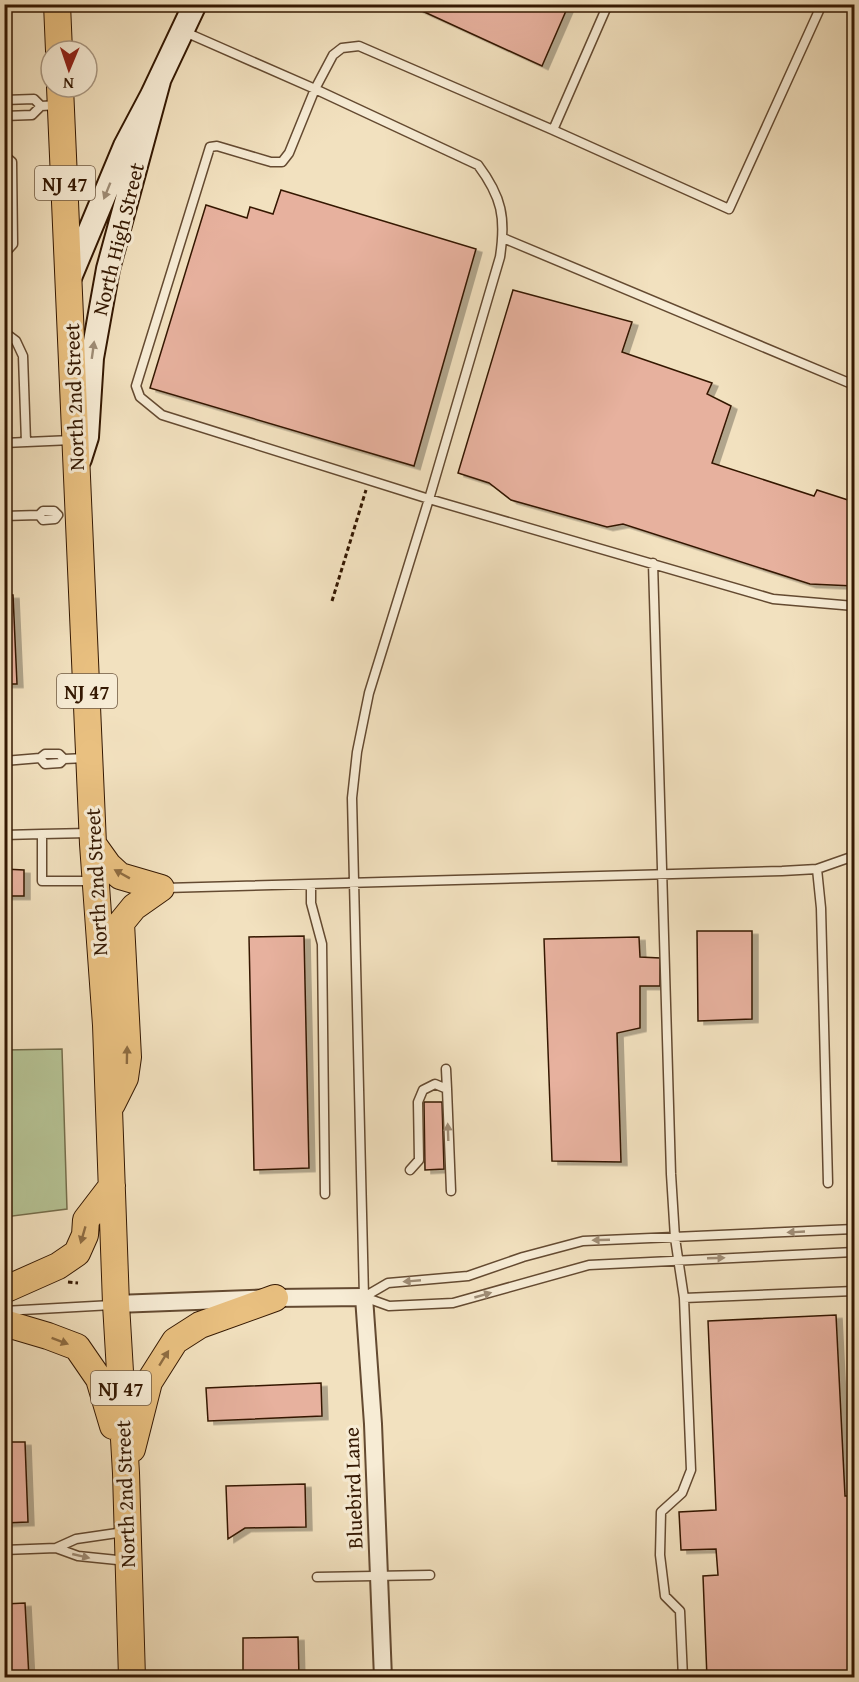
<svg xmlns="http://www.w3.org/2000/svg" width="859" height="1682" font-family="'Gentium Book Plus',serif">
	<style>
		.green { fill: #b6c496; stroke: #756e4c; stroke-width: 1.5 }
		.building { fill: #e7b19e; stroke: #341802; stroke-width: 1.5; filter: url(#shadow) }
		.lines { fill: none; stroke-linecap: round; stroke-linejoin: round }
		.lane-casing { stroke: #644a31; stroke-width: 11 }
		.street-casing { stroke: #644a31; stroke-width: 20 }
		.secondary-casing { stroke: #341802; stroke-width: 26 }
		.primary-casing { stroke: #341802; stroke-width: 28 }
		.path { stroke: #341802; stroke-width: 3; stroke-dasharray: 4.5 3; stroke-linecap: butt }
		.lane { stroke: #f7ecd5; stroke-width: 8 }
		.street { stroke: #f7ecd5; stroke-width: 16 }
		.secondary { stroke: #f7ecd5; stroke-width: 22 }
		.primary { stroke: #e9c080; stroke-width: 26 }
		.oneway { fill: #9f8d76 }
		.oneway2 { fill: #8e6c41 }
		.labels { text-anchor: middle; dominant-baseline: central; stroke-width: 6; stroke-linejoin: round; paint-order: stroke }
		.shield { fill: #f7ecd5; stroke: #6e5841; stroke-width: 1.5 }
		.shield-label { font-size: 20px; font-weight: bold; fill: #341802 }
		.street-label { font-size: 21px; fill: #341802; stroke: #f7ecd5 }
	</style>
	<defs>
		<filter id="shadow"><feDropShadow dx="6" dy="3.5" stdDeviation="0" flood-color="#0004"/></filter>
	</defs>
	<rect width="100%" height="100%" fill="#f2e1bf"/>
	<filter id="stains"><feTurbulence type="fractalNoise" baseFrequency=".00333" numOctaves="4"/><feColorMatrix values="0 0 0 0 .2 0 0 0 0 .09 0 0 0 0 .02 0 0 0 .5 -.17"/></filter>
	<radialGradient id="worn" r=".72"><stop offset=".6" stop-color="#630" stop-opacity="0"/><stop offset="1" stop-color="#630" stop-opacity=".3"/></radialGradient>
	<path class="green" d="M62 1049 67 1209 5 1217V1050Z"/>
	<path class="building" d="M407 4H569L542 66Z
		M281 190 476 249 414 466 150 388 206 205 247 218 250 207 273 214Z
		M513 290 632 322 622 352 712 383 707 394 731 406 712 463 814 496 817 490 851 501 852 496H854V586L810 584 623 524 607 527 511 500 489 483 458 473Z
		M4 595H13L17 684H4Z
		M4 869 24 870V896H4Z
		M697 931H752V1019L698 1021Z
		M304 936 309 1168 254 1170 249 937Z
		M639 937 640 957 660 958V986H640V1028L617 1033 621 1162 552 1161 544 939Z
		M424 1102H442L444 1169 425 1170Z
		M836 1315 845 1496H854V1678H707L703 1576 718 1575 716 1549 681 1550 679 1512 716 1510 708 1321Z
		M321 1383 322 1416 208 1421 206 1388Z
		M4 1442H25L28 1522 4 1523Z
		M305 1484 306 1527 245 1528 228 1539 226 1486Z
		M25 1603 29 1678H4V1604Z
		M298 1637 299 1678H243V1638Z"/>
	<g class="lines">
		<defs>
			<path id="lane" d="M608 4 553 130 359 46 342 48 333 55 315 89 289 153 282 162H271L217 146 210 147 136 386 140 397 162 415 429 499 773 599 854 606
				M185 32 315 89 478 165C502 197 506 218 500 257L429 499 369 693 357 752 352 798 364 1297
				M4 100 34 99 41 106
				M4 116 32 115 41 106 58 105
				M553 130 729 209 822 4
				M4 155 12 162 13 244 4 254
				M503 238 854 385
				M4 332 16 341 23 356 26 442
				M4 381V391
				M4 443 72 440
				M4 516 39 515 43 511H54L58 515 55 519 43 520 39 515
				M653 563 671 1174 675 1238 684 1298 691 1470 682 1493 661 1512 660 1555 665 1596 680 1611 683 1678
				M64 759 59 754H45L40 758 45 764 60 763 64 759 86 758
				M4 761 40 758
				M89 833 42 834V881H94
				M4 835 42 834
				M817 869 821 908 828 1183
				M311 884V903L322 944 325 1194
				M165 888 782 871 817 869 854 856
				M446 1069 447 1089
				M410 1170 419 1160 418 1102 423 1090 435 1084 447 1089 451 1191
				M364 1297 388 1283 468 1276 523 1257 583 1241 854 1229
				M364 1297 389 1306 453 1303 589 1265 854 1252
				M684 1298 854 1291
				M4 1311 112 1305
				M124 1532 76 1539 56 1548 78 1556 127 1561
				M4 1550 56 1548
				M317 1577 430 1575"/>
			<path id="street" d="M116 1304 275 1298 364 1297 373 1424 383 1678"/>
			<path id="secondary" d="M69 280 125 146 152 95 195 4
				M80 459 87 437 92 358 108 269 159 81"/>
			<path id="primary" d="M57 4 59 51
				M60 87 93 844 106 1025 116 1304 126 1473 132 1678
				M93 844 108 865 120 876 161 888
				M112 1104 125 1078 128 1057 121 923 134 907 161 888
				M4 1290 58 1266 77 1253 85 1235 86 1220 112 1186
				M4 1323 48 1336 77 1347 99 1379 113 1426
				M132 1449 149 1382 175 1341 200 1325 275 1298"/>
		</defs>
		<use href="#lane" class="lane-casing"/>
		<use href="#street" class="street-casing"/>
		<use href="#secondary" class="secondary-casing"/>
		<use href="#primary" class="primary-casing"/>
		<path class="path" d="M332 601 366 490
			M68 1282 78 1283"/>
		<use href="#lane" class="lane"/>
		<use href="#street" class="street"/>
		<use href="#secondary" class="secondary"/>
		<use href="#primary" class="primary"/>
	</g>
	<defs><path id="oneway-solid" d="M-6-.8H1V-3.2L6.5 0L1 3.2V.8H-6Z" transform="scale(1.5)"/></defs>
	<g class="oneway">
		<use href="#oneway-solid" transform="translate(107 191) rotate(112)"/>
		<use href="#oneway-solid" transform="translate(93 350) rotate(-82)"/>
		<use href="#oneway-solid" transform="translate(448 1132) rotate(-92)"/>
		<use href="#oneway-solid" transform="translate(796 1232) rotate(177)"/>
		<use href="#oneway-solid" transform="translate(601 1240) rotate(178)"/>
		<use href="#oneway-solid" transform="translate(716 1258) rotate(-2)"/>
		<use href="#oneway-solid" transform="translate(412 1281) rotate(175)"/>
		<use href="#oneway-solid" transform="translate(483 1295) rotate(-16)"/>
		<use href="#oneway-solid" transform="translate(81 1556) rotate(13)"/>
	</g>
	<g class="oneway2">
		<use href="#oneway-solid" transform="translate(122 874) rotate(-151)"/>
		<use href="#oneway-solid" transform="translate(127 1055) rotate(-89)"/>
		<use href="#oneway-solid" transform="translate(83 1235) rotate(106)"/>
		<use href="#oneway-solid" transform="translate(60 1341) rotate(21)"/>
		<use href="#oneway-solid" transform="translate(164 1358) rotate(-58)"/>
	</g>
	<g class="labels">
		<g class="shield">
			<rect x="35" y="166" width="60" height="34" rx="4.5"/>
			<rect x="57" y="674" width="60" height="34" rx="4.5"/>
			<rect x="91" y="1371" width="60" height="34" rx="4.5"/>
		</g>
		<g class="shield-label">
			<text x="65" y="183">NJ 47</text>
			<text x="87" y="691">NJ 47</text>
			<text x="121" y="1388">NJ 47</text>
		</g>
		<g class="street-label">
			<text transform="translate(118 239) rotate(-76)">North High Street</text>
			<text transform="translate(74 397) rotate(-92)">North 2nd Street</text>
			<text transform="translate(96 882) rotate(-93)">North 2nd Street</text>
			<text transform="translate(353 1488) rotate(-92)">Bluebird Lane</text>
			<text transform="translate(125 1494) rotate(-92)">North 2nd Street</text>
		</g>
	</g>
	<rect width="859" height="1682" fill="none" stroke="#f2e1bf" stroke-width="24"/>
	<rect x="6" y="6" width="847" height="1670" fill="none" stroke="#341802" stroke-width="3"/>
	<rect x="12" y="12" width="835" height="1658" fill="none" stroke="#341802" stroke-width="1.5"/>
	<g transform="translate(69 69) rotate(182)"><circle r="28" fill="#f7ecd5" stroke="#a99781" stroke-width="1.5"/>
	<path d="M0-4.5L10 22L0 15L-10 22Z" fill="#8f2418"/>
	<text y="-9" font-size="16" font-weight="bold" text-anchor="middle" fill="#341802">N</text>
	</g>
	<rect width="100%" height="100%" filter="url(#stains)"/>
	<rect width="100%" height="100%" fill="url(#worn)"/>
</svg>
